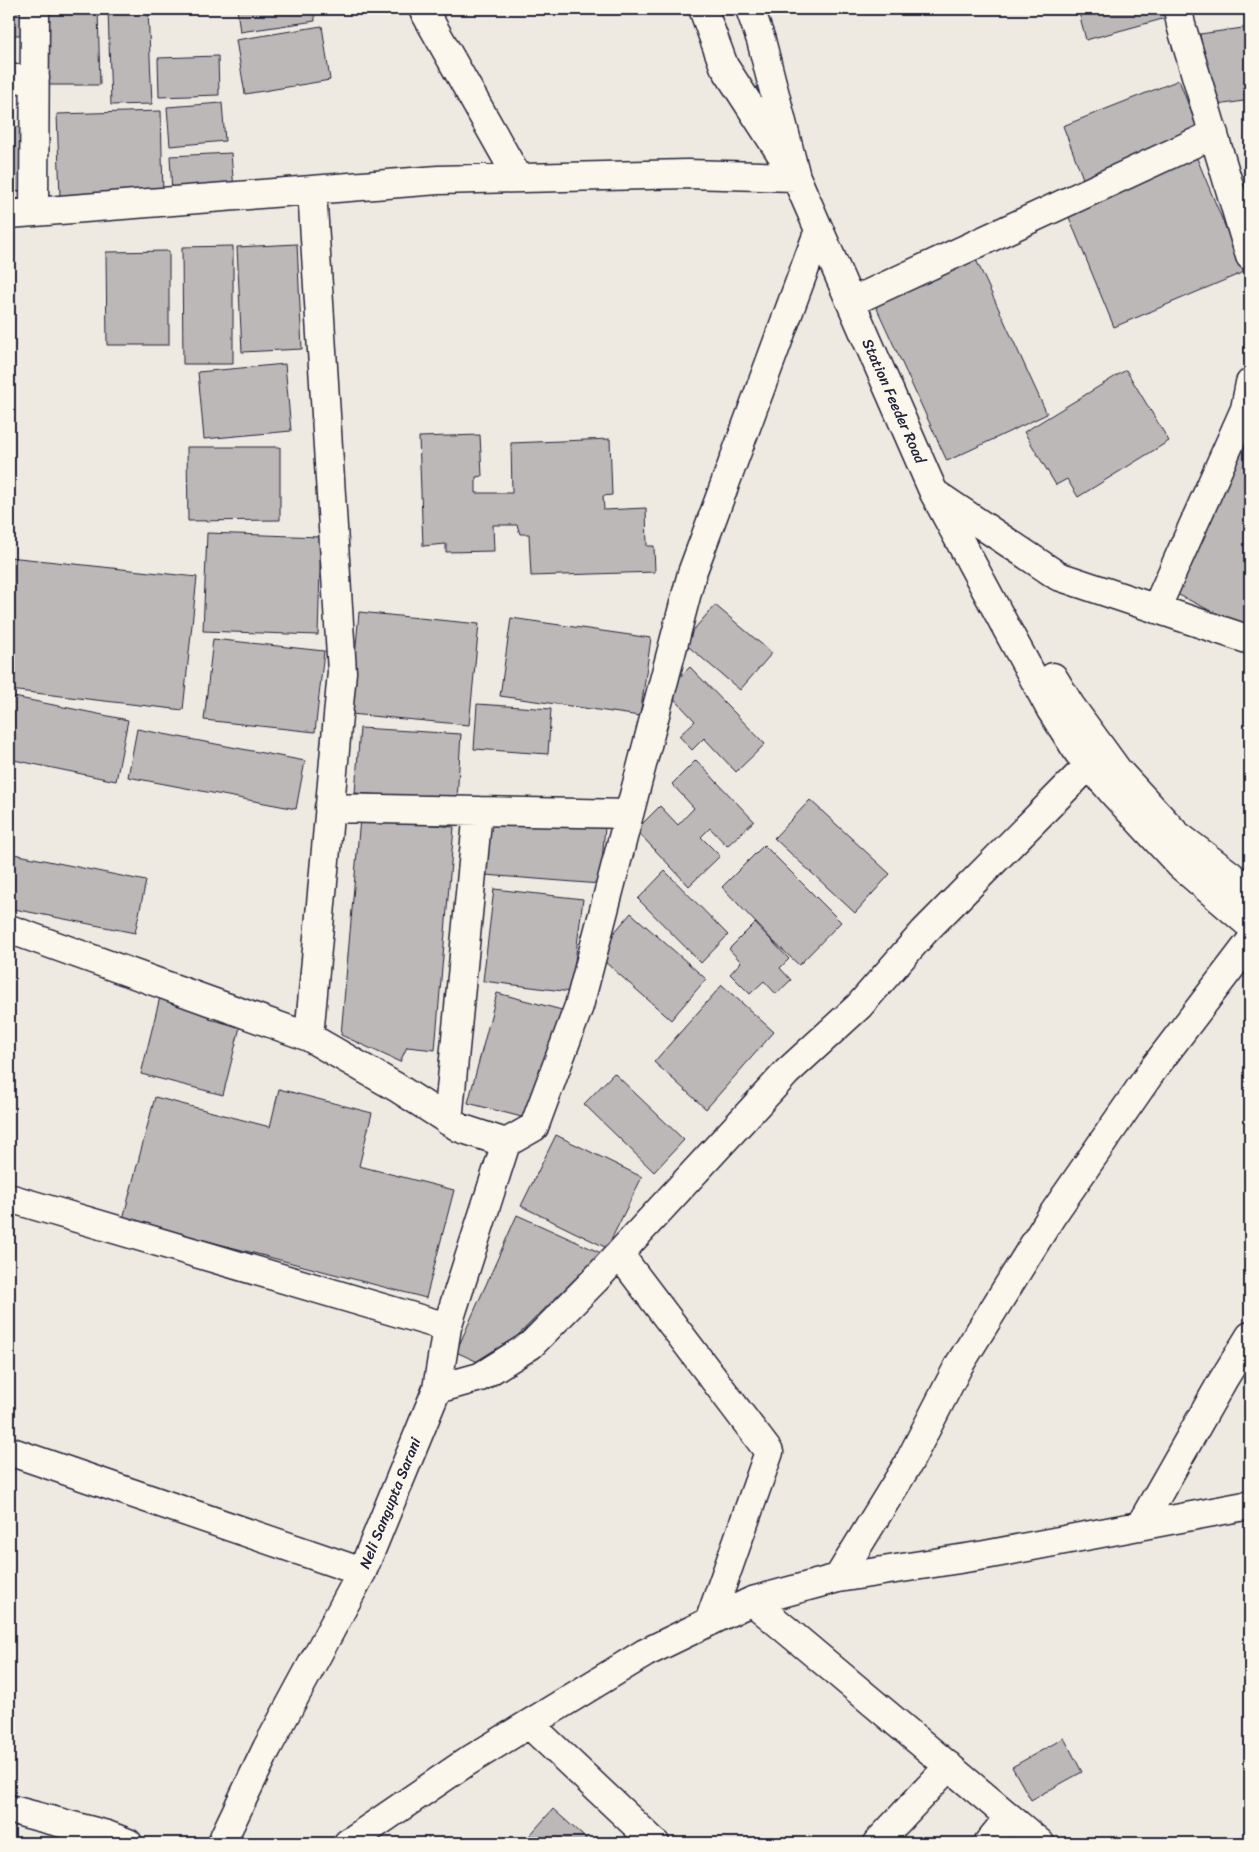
<svg xmlns="http://www.w3.org/2000/svg" width="1259" height="1852" font-family="Sriracha,sans-serif">
	<style>
		.building { fill: #bcb8b8; stroke: #22223b }
		.lines { fill: none; stroke-linecap: round; stroke-linejoin: round }
		.minor-casing { stroke: #22223b; stroke-width: 31 }
		.minor { stroke: #fbf7ec; stroke-width: 28 }
		.labels { text-anchor: middle; dominant-baseline: central; stroke-width: 5; stroke-linejoin: round; paint-order: stroke }
		.street-label { font-size: 15px; fill: #22223b; stroke: #fbf7ec }
	</style>
	<rect width="100%" height="100%" fill="#eeeae2"/>
	<filter id="ink" filterUnits="userSpaceOnUse"><feTurbulence type="fractalNoise" baseFrequency=".02" numOctaves="2"/><feDisplacementMap in="SourceGraphic" scale="10" xChannelSelector="R" yChannelSelector="G"/><feConvolveMatrix kernelMatrix="1 2 1 2 8 2 1 2 1" color-interpolation-filters="sRGB"/></filter>
	<g filter="url(#ink)">
		<path class="building" d="M9 9H23V35H9Z
			M48 9H98L100 85H49Z
			M108 9H148L152 104 111 105Z
			M237 9H314L315 21 240 32Z
			M1078 9H1164L1166 18 1086 40Z
			M322 26 330 80 245 94 236 40Z
			M1250 27V100L1211 106 1200 34Z
			M218 56 219 95 159 97 158 58Z
			M1179 80 1200 135 1084 181 1063 126Z
			M222 103 225 141 170 146 167 107Z
			M161 111 163 195 60 197 57 114Z
			M9 127H27L28 191 9 192Z
			M231 153 234 190 172 194 170 156Z
			M1196 156 1244 272 1114 327 1066 210Z
			M297 244 302 349 242 352 237 247Z
			M233 246V364H183L182 247Z
			M169 251V345H107L106 252Z
			M973 253 1047 414 947 461 873 300Z
			M285 364 291 431 204 439 198 372Z
			M1126 370 1169 441 1078 497 1067 479 1056 485 1024 432Z
			M480 435 482 476 476 477V493H512L511 443 610 439 612 495 603 496 604 510 646 508 647 546H654L655 572 531 576 529 534H520L517 525H493L494 551 446 552V544L423 546 419 437Z
			M1242 441 1250 445V622L1247 629 1169 590Z
			M187 447H280V520L188 521Z
			M207 533 321 537 318 635 203 631Z
			M9 557 197 577 183 710 9 690Z
			M715 605 772 653 740 690 683 642Z
			M359 612 479 624 469 725 350 714Z
			M511 618 651 638 640 716 500 696Z
			M213 639 324 651 315 732 204 720Z
			M690 667 765 744 736 772 704 738 692 750 679 736 695 721 666 690Z
			M9 696 128 720 116 781 9 759Z
			M477 704 551 709 548 754 474 749Z
			M360 728 461 734 457 800 355 793Z
			M137 729 305 761 296 809 128 777Z
			M696 760 754 821 727 846 710 828 701 837 720 856 689 886 636 830 660 806 678 825 694 808 672 784Z
			M810 800 890 874 855 913 774 838Z
			M360 818 454 827 435 1050 407 1047 400 1062 341 1035Z
			M490 818 605 827 600 884 485 875Z
			M764 845 841 922 799 965 773 941 722 887Z
			M9 853 146 881 135 933 9 908Z
			M665 871 728 935 701 963 638 899Z
			M494 889 583 899 571 992 483 981Z
			M631 913 706 979 671 1020 596 954Z
			M755 923 789 959 780 968 791 980 776 994 764 981 750 994 730 974 741 962 729 949Z
			M722 985 774 1032 706 1109 654 1062Z
			M497 993 562 1010 533 1120 468 1103Z
			M160 997 212 1010 209 1019 240 1027 223 1095 141 1074Z
			M614 1073 684 1140 654 1172 584 1104Z
			M279 1089 372 1113 359 1166 454 1190 426 1298 123 1219 155 1097 270 1127Z
			M556 1135 642 1177 607 1248 521 1206Z
			M517 1215 601 1253 487 1366 456 1352Z
			M1064 1738 1082 1772 1031 1800 1012 1767Z
			M553 1809 591 1843H523Z"/>
		<g class="lines">
			<defs>
				<path id="minor" d="M423 9 518 178
					M703 9 724 66 783 157
					M750 9 761 40 796 177 934 493 1008 631 1051 710 1078 752 1116 796 1180 865 1250 925
					M1178 9 1181 25 1250 256
					M9 79 35 78
					M34 212 35 9
					M9 214 438 180 687 174 796 177
					M851 302 1214 134
					M937 495 1058 576 1250 640
					M1156 609 1245 409 1250 383
					M1053 677 1070 705 1118 771 1176 834 1250 890
					M329 808 629 814
					M9 929 309 1037 396 1087 460 1128 506 1143 534 1127 579 1006 692 573 819 230
					M309 1037 342 672 312 190
					M448 1121 478 811
					M9 1198 447 1327
					M619 1254 769 1452 709 1622
					M437 1389 480 1377 531 1345 595 1280 787 1072 859 1006 924 932 1077 777
					M9 1451 362 1572
					M1140 1526 1223 1380 1250 1336
					M838 1578 908 1464 959 1365 1051 1217 1154 1068 1250 942
					M752 1601 1040 1843
					M529 1724 655 1843
					M9 1809 107 1835 128 1843
					M222 1843 225 1835 267 1748 362 1572 437 1389 447 1327 506 1143
					M348 1843 465 1763 645 1653 752 1601 838 1578 985 1555 1250 1505
					M877 1843 949 1766
					M988 1843 1009 1817"/>
			</defs>
			<use href="#minor" class="minor-casing"/>
			<use href="#minor" class="minor"/>
		</g>
	</g>
	<g class="labels">
		<g class="street-label">
			<text transform="translate(894 401) rotate(66)">Station Feeder Road</text>
			<text transform="translate(390 1503) rotate(-68)">Neli Sangupta Sarani</text>
		</g>
	</g>
	<rect width="1259" height="1852" fill="none" stroke="#fbf7ec" stroke-width="30"/>
	<rect x="15" y="15" width="1229" height="1822" fill="none" stroke="#22223b" stroke-width="2" filter="url(#ink)"/>
</svg>
